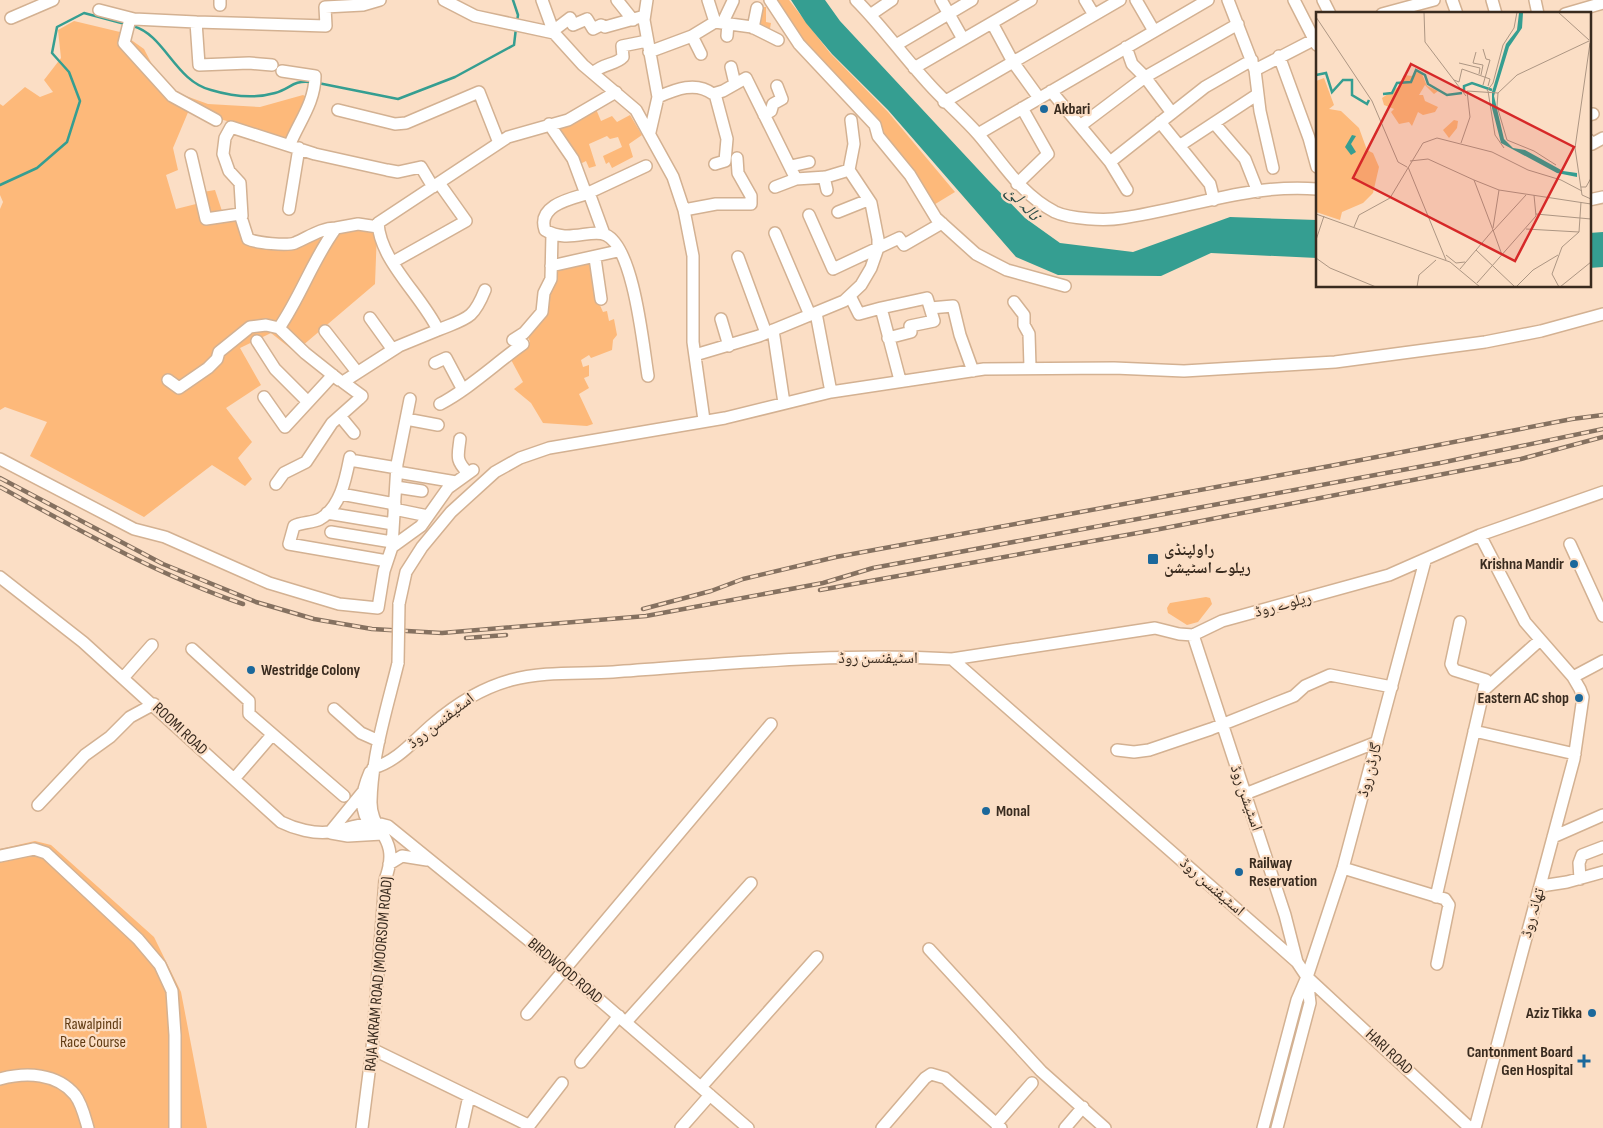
<svg xmlns="http://www.w3.org/2000/svg" width="1603" height="1128" font-family="'Sofia Sans Condensed','Noto Naskh Arabic',sans-serif">
	<style>
		.green { fill: #fdb97a }
		.water { fill: #359e91 }
		.lines { fill: none; stroke-linecap: round; stroke-linejoin: round }
		.stream { stroke: #359e91; stroke-width: 2.5 }
		.minor-casing { stroke: #d3b192; stroke-width: 14 }
		.minor { stroke: #fff; stroke-width: 11 }
		.rail-casing { stroke: #857160; stroke-width: 4.5 }
		.rail { stroke: #fbdec5; stroke-width: 2.5; stroke-dasharray: 8; stroke-linecap: butt }
		.minor-bridge-casing { stroke: #d3b192; stroke-width: 14; stroke-linecap: butt }
		.minor-bridge { stroke: #fff; stroke-width: 11 }
		.poi-dot { fill: #1b689b; stroke: #fbdec5; stroke-width: 2 }
		.labels { text-anchor: middle; dominant-baseline: central; stroke-width: 4.5; stroke-linejoin: round; paint-order: stroke }
		.poi-label { font-size: 16px; font-weight: bold; fill: #392b1f; stroke: #fbdec5; text-anchor: start }
		.street-label { font-size: 16px; fill: #392b1f; stroke: #fbdec5 }
		.park-label { font-size: 16px; fill: #623c13; stroke: #fbdec5 }
		.water-label { font-size: 18px; font-style: italic; fill: #2c4b46; stroke: #fbdec5 }
		.inset-river { fill: none; stroke: #359e91; stroke-width: 2.5 }
		.inset-road { fill: none; stroke: #ad9683; stroke-width: 1 }
		.view { fill: #d62828; fill-opacity: 0.15; stroke: #d62828; stroke-width: 2.5 }
		.inset-edge { fill: none; stroke: #392b1f; stroke-width: 2.5 }
	</style>
	<rect width="100%" height="100%" fill="#fbdec5"/>
	<path class="green" d="M772 0H789L830 53 888 112 955 192 932 206Z
		M758 7H766V22L771 23 769 34 756 28Z
		M74 21 120 32 144 49 157 74 175 92 208 104 260 107 303 95 312 100 292 140 189 110 173 148 178 170 166 175 176 209 200 203 203 192 215 190 225 220H242L251 238 296 239 323 225 377 231 375 284 295 352 271 333 240 348 261 385 226 408 252 442 238 458 252 479 245 486 212 465 144 517 30 456 47 422 5 407 0 410V209L3 202 0 195V104L3 106 25 87 40 97 53 92 44 80 61 58 58 30Z
		M596 109 601 121 612 116 617 122 630 115 642 135 629 144 633 157 612 168 609 162 606 164 603 156 622 147 618 137 610 139 607 136 589 144 596 166 589 168 586 161 576 166 555 128Z
		M593 262 599 303 603 312 607 311 609 321 614 319 617 335 613 340 612 350 591 358 589 355 581 360 583 367 589 365V376L584 378 589 388 579 394 593 424 587 426 543 423 531 403 514 389 523 382 509 356 530 342 528 337C542 323 545 313 546 293L555 285 554 268Z
		M1206 597 1210 598 1212 604 1198 622 1187 625 1168 613 1167 608 1170 603Z
		M35 841 51 845 154 937 181 992 207 1128H0V849Z"/>
	<path class="water" d="M791 0H825L840 21 989 181 1025 218 1060 243 1133 252 1230 217 1317 220V258L1211 253 1161 276 1058 275 1016 257 888 110 832 54 806 23Z
		M1603 232V267L1589 268V233Z"/>
	<g class="lines">
		<path class="stream" d="M513 0 518 15 517 22
			M133 26C165 35 175 81 211 90 231 96 254 99 275 93 290 89 293 80 310 82
			M318 83 398 99 455 77 514 45 516 28
			M0 185 37 168 67 142 80 101 69 72 52 53 57 27 84 13 125 24"/>
		<defs>
			<path id="minor" d="M444 0 475 16 554 33
				M542 0 554 33 583 65 636 110 673 177 684 210 693 256V342L704 420
				M617 0 633 20
				M647 0 644 20 658 97 650 132
				M708 0 715 22
				M770 0 799 44 875 125 878 136 910 175 936 218 976 254 1007 270 1065 286
				M856 0C882 26 903 56 928 83 944 101 962 116 978 134 1003 163 1020 194 1055 212 1070 219 1105 221 1122 218 1186 209 1252 183 1317 189
				M941 0 963 39
				M1085 0 1094 15
				M1136 0 1154 31
				M1228 0 1255 70 1260 111 1273 168
				M1294 0 1317 45
				M1323 0 1330 14
				M1452 0 1457 14
				M1492 0 1496 14
				M1535 0 1538 14
				M220 5V0
				M99 10 134 19 196 22
				M1382 14 1434 0
				M1565 14 1603 3
				M870 15 892 0
				M11 18 53 0
				M130 19 124 43 172 96 216 120
				M723 22 733 1
				M992 23 1013 62 1039 98
				M753 28 757 8
				M553 31 570 18 573 25 587 19 593 29 601 25 605 27 641 17 644 20
				M692 36 701 54
				M727 36 728 23
				M896 45 972 0
				M649 52 692 36 715 22 752 27 778 40
				M1279 56 1309 138 1317 167
				M272 65 249 63 199 65 196 22 326 26 325 7 363 5 380 0
				M731 67 735 84
				M914 68 1031 0
				M1255 70 1317 38
				M282 71 315 76C315 102 299 122 290 144
				M593 73C603 63 616 65 623 57L622 46 647 41
				M1051 91 1110 162 1127 190
				M658 97C676 89 696 81 713 94L723 91 746 78 796 179 826 177 849 170
				M944 102 1120 0
				M338 110 395 124 406 123 479 92 499 143
				M1172 113 1145 77 1238 24
				M764 115 771 111 773 104 782 99 777 86
				M1589 115 1593 114
				M1160 122 1210 184 1214 200
				M1214 123 1245 159 1258 192
				M549 124 573 159 586 194C569 199 537 206 545 230 567 244 592 228 606 235 634 248 643 346 648 376
				M1080 126 1145 77 1132 64 1126 47
				M978 134 1208 0
				M1589 140 1592 144 1603 138
				M1179 146 1258 94
				M191 155 206 219 240 214 248 239C256 243 287 246 295 243 309 237 321 228 336 228
				M1110 162 1205 87 1252 60
				M715 164 725 161 727 139 715 94
				M791 166 809 162
				M824 177 827 190
				M1017 184 1048 154 1022 108
				M775 187 796 179
				M589 193 604 234
				M586 194 646 166
				M1589 200 1603 197
				M289 209 299 148
				M684 210 716 204H751V196L738 173 737 158
				M838 212 868 200
				M809 215 833 269 899 238 904 245 942 223
				M242 216 240 183 229 171 223 154 225 138 231 127 315 154 387 170 398 172 421 167 433 187
				M775 233 810 315
				M738 257 766 333
				M595 258 601 299
				M393 262 466 221 439 183
				M551 266 618 251
				M850 296 859 314 881 308 900 380
				M1014 302 1024 315V325L1029 334 1030 367
				M881 308 927 298 934 321 910 326 911 332 888 338
				M930 308 953 306 960 335 973 371
				M816 313 831 392
				M370 318 393 350
				M721 319 729 346
				M279 328 305 353 339 380
				M438 330C467 318 473 320 485 290
				M773 330 784 403
				M325 331 357 372
				M513 340 524 333 542 312 544 293 551 279 552 234
				M257 341 275 369 308 402
				M695 355 759 336 844 301 861 285 871 268 878 248V239L871 203 849 170 854 144 851 120
				M435 363 446 358 463 390
				M168 380 179 388 208 368 217 359 219 352 250 327 266 325 279 328C301 296 313 259 336 228L358 224 378 227
				M264 397 285 427 333 375
				M440 404C469 389 496 363 523 344
				M340 416 354 433
				M406 419 438 425
				M460 439C458 456 455 460 468 473
				M350 457C346 477 341 507 320 519 312 523 302 522 294 526L289 544 387 561
				M0 459 134 529 165 537 269 583 339 604 378 608 384 571 392 547 397 464 410 399
				M350 460 397 468
				M397 472 456 482
				M276 484 284 473 306 462 332 423 359 399 362 396 343 382 399 346 438 330C422 296 380 261 378 223L508 137 568 120 616 92
				M396 487 422 491
				M341 494 395 504
				M394 509 428 516
				M327 513 393 524
				M331 532 392 542
				M1570 544 1603 616
				M392 547 421 526 448 488 473 470
				M0 577 83 642 281 822C295 829 314 834 330 832 349 829 369 819 388 826L558 964 748 1128
				M399 604 406 572 422 547 451 512 495 472 520 458 549 448 725 418 831 392 984 369 1114 368 1184 371 1335 362 1485 342 1541 331 1603 314
				M1193 635 1285 915 1297 962
				M192 649 249 701V714L344 796
				M952 659 1155 628 1179 634 1193 635 1222 621 1389 575 1480 535 1603 492
				M1573 677 1603 661
				M123 678 152 645
				M1484 690 1540 640
				M334 709 361 733 379 741
				M1474 731 1575 754
				M1117 750 1134 752 1149 750 1211 729 1294 696 1305 686 1330 675 1392 687
				M373 768C398 761 414 740 433 724 456 704 482 688 511 680 543 671 580 674 613 672 726 664 839 652 952 659L1297 962 1307 977 1310 1003 1277 1128
				M370 772C361 793 358 810 373 829
				M234 779 272 735
				M1245 794 1377 742
				M38 805 85 755 110 737 130 717 154 704
				M331 831 362 793
				M331 833 348 836 382 834
				M1553 837 1603 815
				M0 856 34 849 46 853 138 939 160 965 172 991 175 1035V1128
				M389 864 402 856 427 860
				M1343 868 1445 899 1449 905 1437 964
				M1580 879 1579 863 1582 855 1603 847
				M1541 886 1567 882 1603 872
				M1436 897 1486 680 1454 670 1451 664 1460 622
				M929 949 1041 1071 1105 1128
				M1307 977 1470 1128
				M527 1014 771 724
				M626 1022 751 883
				M372 1049 526 1124 528 1128
				M581 1062 619 1016
				M0 1079C26 1072 57 1073 75 1095 82 1104 85 1118 88 1128
				M701 1087 817 957
				M996 1124 1032 1083
				M528 1127 562 1083
				M362 1128 372 1049 385 880C402 835 370 834 371 801 372 755 387 708 398 663
				M462 1128 469 1096
				M681 1128 710 1095
				M882 1128 925 1078 931 1074 945 1078 1001 1128
				M1065 1128 1083 1107
				M1263 1128 1297 1000 1307 977 1343 868 1425 561
				M1475 1128 1574 759 1583 697 1580 689 1573 677 1525 622 1480 535"/>
		</defs>
		<use href="#minor" class="minor-casing"/>
		<use href="#minor" class="minor"/>
		<defs>
			<path id="rail" d="M0 478 163 564 256 602 314 619 372 629 442 633 646 616 823 583 873 568 1440 463 1603 429
				M0 487C79 530 158 575 243 604
				M820 590 1160 529 1521 459 1603 437
				M643 609 711 591 743 579 836 557 1330 466 1572 419 1603 415
				M466 638 506 635"/>
		</defs>
		<use href="#rail" class="rail-casing"/>
		<use href="#rail" class="rail"/>
		<defs>
			<path id="minor-bridge" d="M398 663 399 604"/>
		</defs>
		<use href="#minor-bridge" class="minor-bridge-casing"/>
		<use href="#minor-bridge" class="minor-bridge"/>
	</g>
	<g class="poi-dot">
		<circle cx="1044" cy="109" r="5"/>
		<rect x="1147" y="553" width="12" height="12" rx="2.5"/>
		<circle cx="1574" cy="564" r="5"/>
		<circle cx="251" cy="670" r="5"/>
		<circle cx="1579" cy="698" r="5"/>
		<circle cx="986" cy="811" r="5"/>
		<circle cx="1239" cy="872" r="5"/>
		<circle cx="1592" cy="1013" r="5"/>
		<path d="M1581.5 1053.5h5v5h5v5h-5v5h-5v-5h-5v-5h5z"/>
	</g>
	<g class="labels">
		<g class="poi-label">
			<text x="1054" y="109">Akbari</text>
			<text x="1164" y="550">راولپنڈی<tspan x="1164" dy="18">ریلوے اسٹیشن</tspan></text>
			<text x="1564" y="564" text-anchor="end">Krishna Mandir</text>
			<text x="261" y="670">Westridge Colony</text>
			<text x="1569" y="698" text-anchor="end">Eastern AC shop</text>
			<text x="996" y="811">Monal</text>
			<text x="1249" y="863">Railway<tspan x="1249" dy="18">Reservation</tspan></text>
			<text x="1582" y="1013" text-anchor="end">Aziz Tikka</text>
			<text x="1573" y="1052" text-anchor="end">Cantonment Board<tspan x="1573" dy="18">Gen Hospital</tspan></text>
		</g>
		<g class="street-label">
			<text transform="translate(1283 605) rotate(-15)">ریلوے روڈ</text>
			<text x="878" y="658">اسٹیفنسن روڈ</text>
			<text transform="translate(441 721) rotate(-38)">اسٹیفنسن روڈ</text>
			<text transform="translate(180 729) rotate(43)">ROOMI ROAD</text>
			<text transform="translate(1370 770) rotate(-75)">گارڈن روڈ</text>
			<text transform="translate(1246 798) rotate(71)">اسٹیشن روڈ</text>
			<text transform="translate(1212 887) rotate(41)">اسٹیفنسن روڈ</text>
			<text transform="translate(1533 913) rotate(-74)">تھانہ روڈ</text>
			<text transform="translate(565 971) rotate(40)">BIRDWOOD ROAD</text>
			<text transform="translate(379 974) rotate(-85)">RAJA AKRAM ROAD (MOORSOM ROAD)</text>
			<text transform="translate(1389 1052) rotate(43)">HARI ROAD</text>
		</g>
		<g class="park-label">
			<text x="93" y="1024">Rawalpindi<tspan x="93" dy="18">Race Course</tspan></text>
		</g>
		<g class="water-label">
			<text transform="translate(1023 203) rotate(47)">نالہ لئ</text>
		</g>
	</g>
	<g transform="translate(1316 12)">
		<rect width="275" height="275" fill="#fbdec5"/>
		<path d="M100 58 106 62 111 74 122 79 118 82 109 73 103 83H107L109 89 122 95 119 100 107 103 102 100 96 114 93 110 83 112 75 100 78 97 68 93 66 86 85 73 88 63 96 64ZM8 66 18 93 13 97 25 99 43 116 51 138 57 141 63 155 57 181 47 191 26 200 24 208 0 200V69ZM138 108 142 109 141 116 133 126 127 118Z" fill="#fdb97a"/>
		<path d="M203 1H207L206 16 193 35 178 84 188 127 197 136 209 138 247 159 261 161V165L241 161 185 131 176 96V80L190 32 201 18ZM36 123 40 124 35 132 40 140 35 143 29 135Z" fill="#359e91"/>
		<path class="inset-river" d="M0 63 10 61 16 80 27 68H36V83L51 92 53 88M148 78V74L156 71 176 78M67 82 76 81 81 71 95 70 100 58 109 63 112 72 131 83 146 81"/>
		<path class="inset-road" d="M108 0 109 30 150 84M242 0 273 28M0 5 56 89 82 150 91 155M274 31 259 136 266 183 275 187M167 37 170 47 174 48 167 73M160 40 157 51 167 53 165 63M143 51 164 56 163 62M138 68 143 70 146 57 174 67 172 74M171 79 177 71 187 33 198 16 201 0M172 79 179 123 188 136M182 81 201 63 273 29M182 81 181 94 191 128 218 139 240 153M145 131 154 105 151 79 182 81M94 149 112 147 158 168 177 218 144 257M92 155 130 248M158 168 183 178 275 192M265 175H270L275 166M0 202 134 250 164 275M220 202 275 207M38 215 43 203 74 186 107 131 121 126 176 140 212 158 245 168 266 179M177 216 183 178M210 217 263 220M177 218 186 243M177 219 210 183M0 228 8 204M160 238 199 275M130 243 140 251 149 250M0 246 14 256 60 275M161 271 220 204 218 183M101 275 103 263 120 248M200 275 217 258 242 243M243 275 236 262 246 235 263 220 265 190M244 275 275 250"/>
		<path class="view" d="M95 52 258 135 199 249 37 166Z"/>
		<rect width="275" height="275" class="inset-edge"/>
	</g>
</svg>
